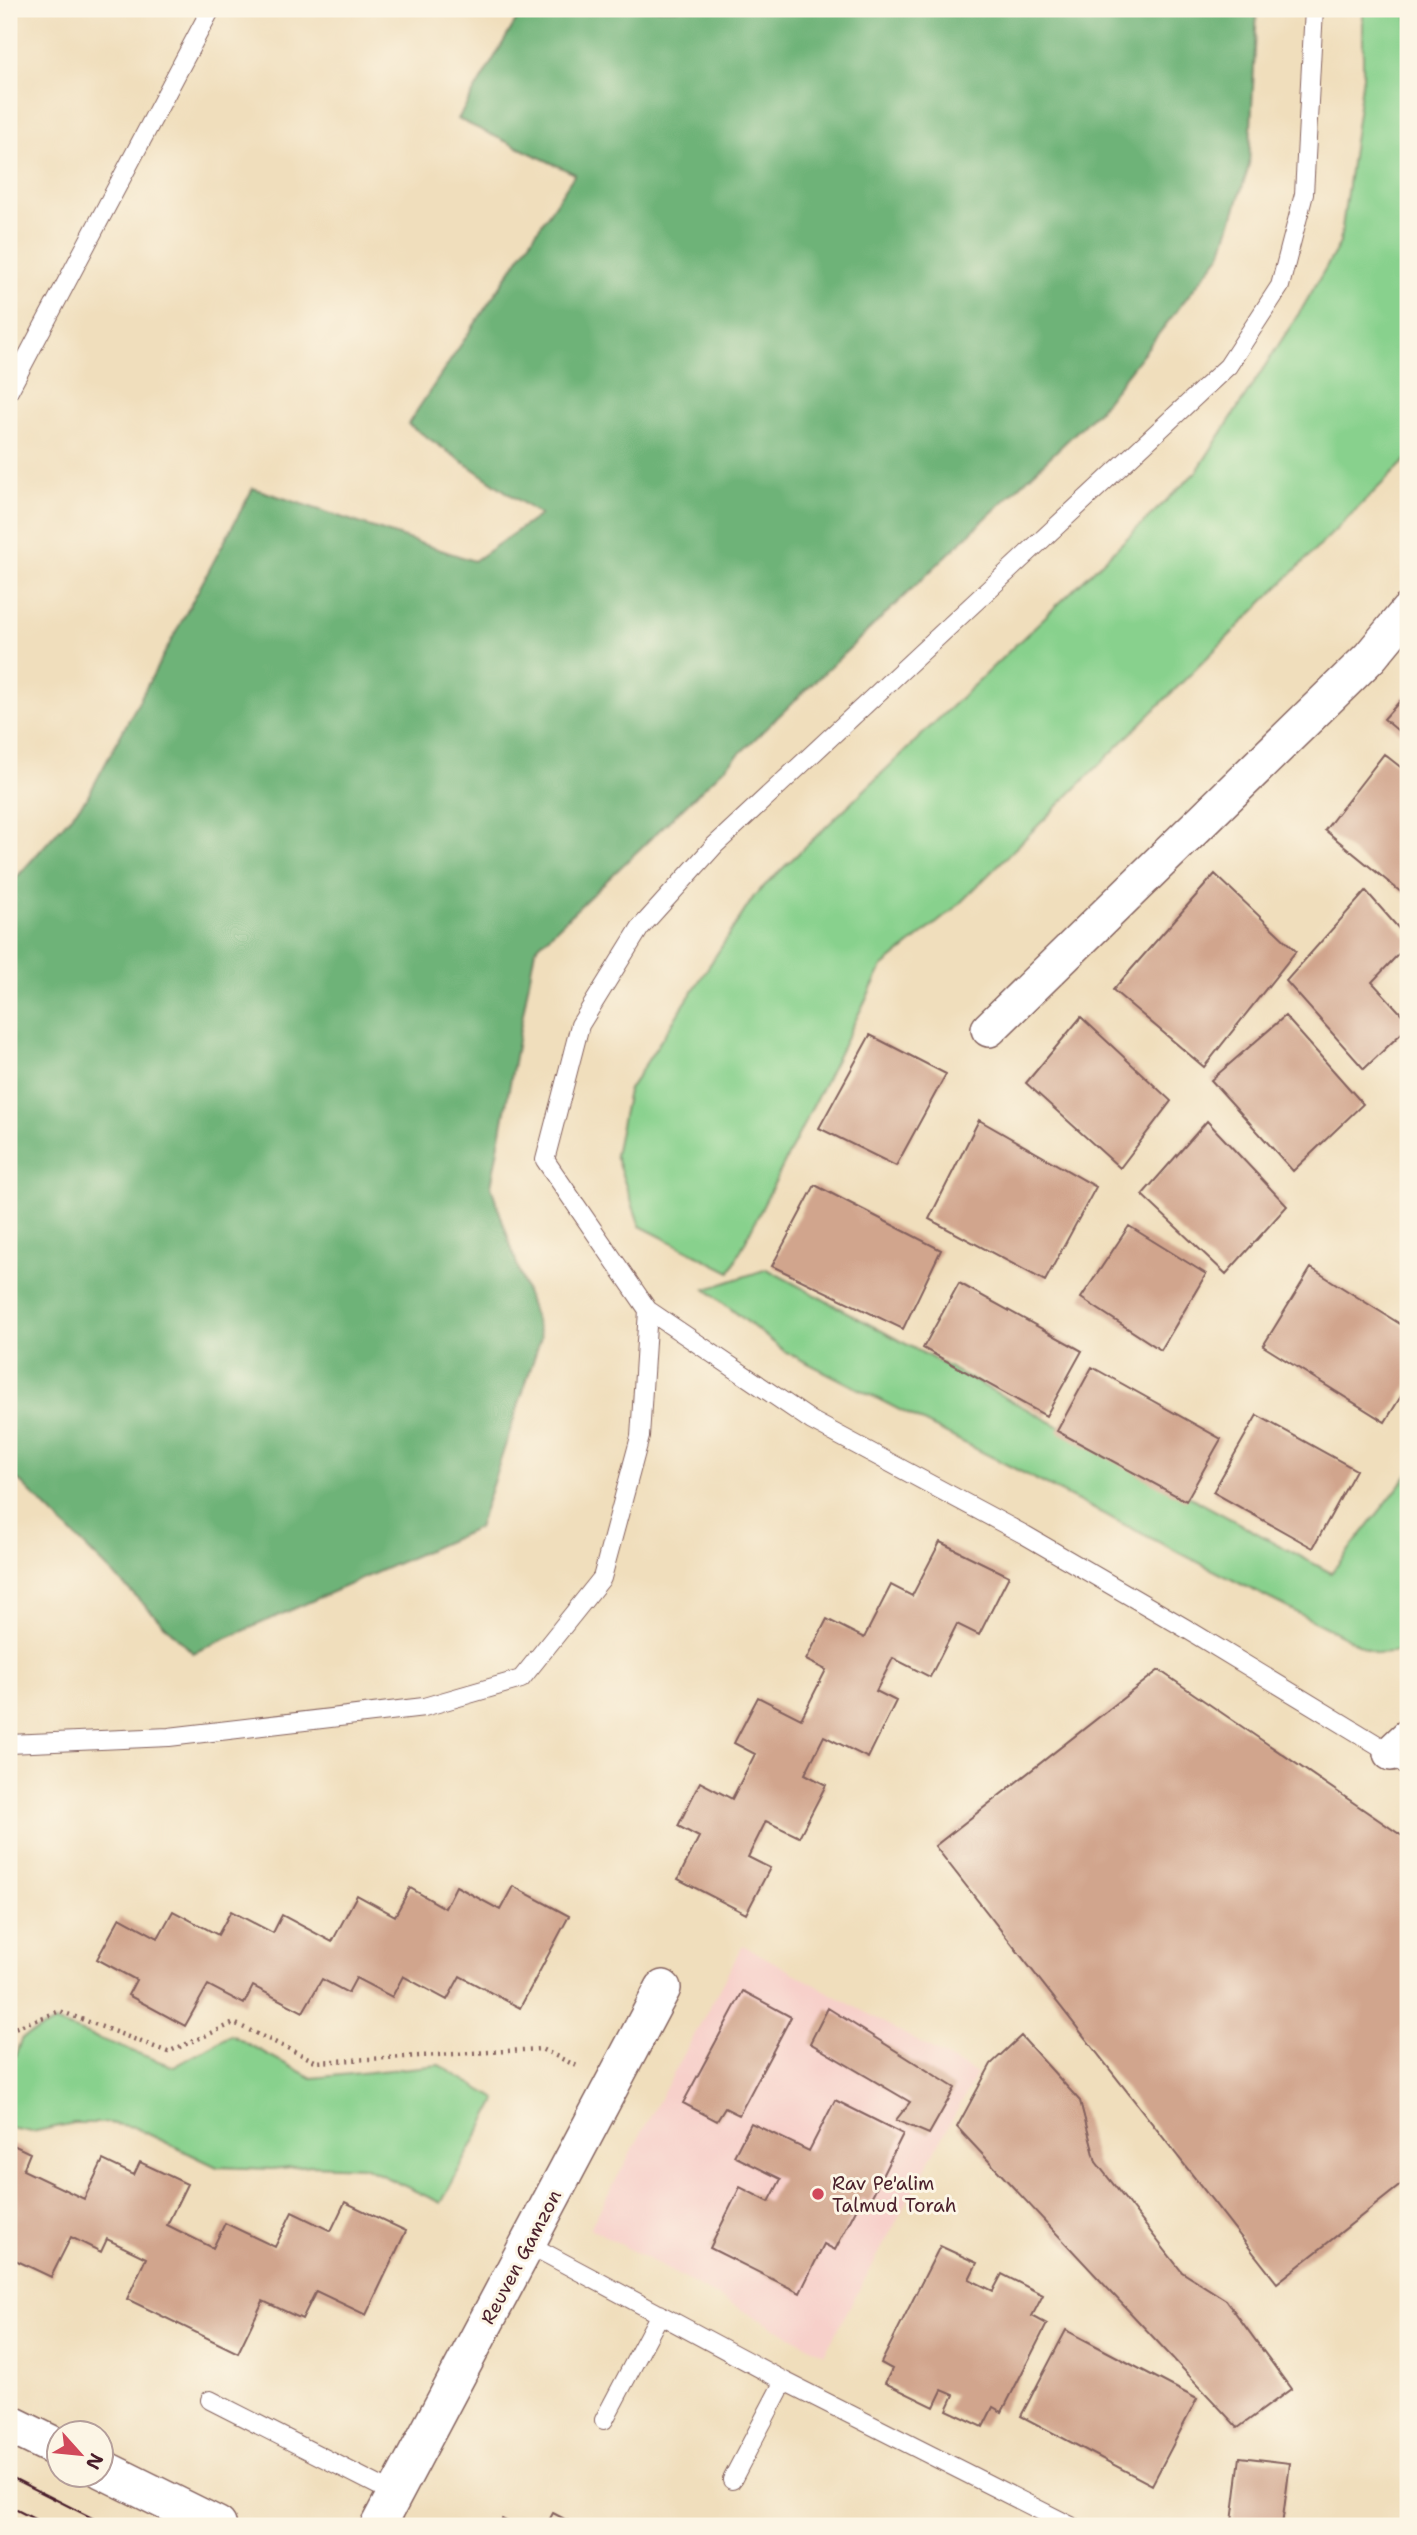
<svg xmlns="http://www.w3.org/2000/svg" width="1417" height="2535" font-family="'Shantell Sans',sans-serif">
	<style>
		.built { fill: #f7d0ca }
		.green { fill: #88d18d; stroke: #69785c; stroke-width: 2 }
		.forest { fill: #6eb378; stroke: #5c6952; stroke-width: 2 }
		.building { fill: #d1a58d }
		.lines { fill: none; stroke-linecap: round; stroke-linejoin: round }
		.service-casing { stroke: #84625e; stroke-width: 20 }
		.minor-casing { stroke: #84625e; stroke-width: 38 }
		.tertiary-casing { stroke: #84625e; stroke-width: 41 }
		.path { stroke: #84625e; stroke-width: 4.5; stroke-dasharray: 2 5; stroke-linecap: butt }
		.service { stroke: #fff; stroke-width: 18 }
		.minor { stroke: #fff; stroke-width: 35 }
		.tertiary { stroke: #fff; stroke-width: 38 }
		.tram { stroke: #4a1f2b; stroke-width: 2 }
		.poi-dot { fill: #d1495b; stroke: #fcf5e5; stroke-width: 2.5 }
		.labels { text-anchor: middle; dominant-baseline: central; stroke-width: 6; stroke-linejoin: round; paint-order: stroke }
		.poi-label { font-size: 19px; fill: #4a1f2b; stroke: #fcf5e5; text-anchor: start }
		.street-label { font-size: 19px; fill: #4a1f2b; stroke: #fcf5e5 }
	</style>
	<rect width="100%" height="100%" fill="#fcf5e5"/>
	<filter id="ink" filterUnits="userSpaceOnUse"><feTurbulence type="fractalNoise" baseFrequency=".0143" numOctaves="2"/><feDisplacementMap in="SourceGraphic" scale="14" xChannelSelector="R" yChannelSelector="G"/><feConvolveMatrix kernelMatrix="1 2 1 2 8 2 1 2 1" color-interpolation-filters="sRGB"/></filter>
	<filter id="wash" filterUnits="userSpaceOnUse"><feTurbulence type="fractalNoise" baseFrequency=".00686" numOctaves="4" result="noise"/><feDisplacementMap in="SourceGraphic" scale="28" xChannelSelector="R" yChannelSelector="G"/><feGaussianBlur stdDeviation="1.57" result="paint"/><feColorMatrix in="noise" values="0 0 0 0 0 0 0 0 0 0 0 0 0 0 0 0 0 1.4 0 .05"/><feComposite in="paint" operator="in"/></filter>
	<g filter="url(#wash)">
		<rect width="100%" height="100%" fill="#f0debc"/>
		<path class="built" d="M743 1945 977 2074 824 2354 590 2228Z"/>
		<path class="green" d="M1363 9H1408V458L954 909 882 967 730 1272 640 1226 615 1155 628 1091 755 895 1197 471 1303 307 1340 243 1363 76Z
			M767 1269 1331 1573 1408 1475V1651L1376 1653 784 1351 706 1289Z
			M55 2022 174 2067 231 2035 312 2078 439 2065 497 2099 441 2203 364 2167 310 2165 272 2169 217 2167 134 2127 108 2123H74L32 2132 9 2128V2071L22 2038Z"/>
		<path class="forest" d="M523 9H1257L1249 166 1221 254 1098 411 535 949 491 1186 541 1337 478 1528 193 1653 9 1471V886L87 798 253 488 474 561 540 515 408 424 575 174 458 119Z"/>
		<g id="blocks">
			<path class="building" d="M1408 692V739L1384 719Z
				M1384 754 1408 773V884L1402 893 1325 830Z
				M1215 874 1296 951 1204 1067 1113 990Z
				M1366 891 1408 939V944L1372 982 1408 1021V1027L1364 1069 1286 981Z
				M1285 1016 1363 1104 1293 1171 1211 1080Z
				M1081 1017 1171 1101 1120 1168 1026 1083Z
				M870 1035 946 1074 896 1166 819 1128Z
				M979 1120 1096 1187 1045 1281 929 1219Z
				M1207 1121 1287 1206 1226 1274 1142 1195Z
				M815 1185 941 1250 903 1329 772 1266Z
				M1129 1226 1206 1274 1161 1350 1081 1298Z
				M1311 1268 1408 1329V1385L1385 1422 1263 1346Z
				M959 1283 1082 1351 1046 1416 923 1348Z
				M1092 1367 1221 1439 1186 1501 1057 1431Z
				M1257 1415 1356 1470 1313 1548 1213 1492Z
				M940 1542 1009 1576 979 1635 957 1624 930 1677 893 1658 876 1691 896 1701 868 1758 824 1736 805 1774 826 1785 799 1837 766 1821 748 1857 770 1868 746 1914 678 1879 699 1837 678 1826 700 1782 732 1799 755 1754 734 1743 758 1697 801 1719 826 1670 806 1660 827 1619 864 1638 891 1585 912 1596Z
				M1159 1670 1408 1840V2179L1277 2283 935 1846Z
				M456 1886 500 1910 513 1886 569 1916 520 2008 460 1976 447 2000 403 1976 392 1997 356 1978 348 1993 322 1979 303 2012 253 1986 244 2004 208 1985 185 2026 128 1995 136 1980 97 1959 120 1917 158 1938 173 1911 218 1935 231 1911 273 1933 282 1915 332 1942 357 1895 395 1916 410 1888 445 1908Z
				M743 1991 791 2017 739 2115 725 2108 717 2121 683 2103Z
				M828 2008 955 2088 929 2134 896 2120 910 2102 810 2043Z
				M1021 2036 1080 2101 1096 2162 1182 2272 1226 2300 1291 2389 1238 2428 957 2127 991 2064Z
				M835 2100 903 2134 869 2202 862 2198 835 2250 824 2244 800 2293 710 2248 740 2187 769 2202 781 2179 734 2156 751 2123 809 2151Z
				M9 2143 30 2153 23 2170 84 2199 103 2160 134 2175 140 2162 187 2184 167 2225 213 2248 225 2223 275 2247 292 2212 331 2231 345 2202 406 2231 366 2315 316 2291 302 2319 263 2301 238 2353 127 2299 146 2258 107 2239 101 2252 71 2237 51 2277 9 2257Z
				M940 2246 977 2263 969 2279 993 2291 1002 2274 1043 2295 1032 2316 1047 2324 1002 2412 993 2407 983 2427 947 2410 954 2395 942 2390 934 2407 885 2383 892 2369 881 2363Z
				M1066 2330 1197 2399 1152 2485 1021 2416Z
				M1240 2457 1290 2463 1282 2526 1232 2522Z
				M553 2513 578 2526H546Z
				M502 2519 515 2526H498Z"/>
		</g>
	</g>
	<g filter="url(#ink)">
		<use href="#blocks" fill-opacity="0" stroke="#84625e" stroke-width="2"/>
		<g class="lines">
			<defs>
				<path id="service" d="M1314 9 1304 194 1280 286 1228 366 715 845 640 928 580 1025 545 1160 648 1310 812 1421 1025 1535 1185 1628 1391 1753 1408 1768
					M9 391 211 9
					M9 1744 169 1737 424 1707 521 1679 602 1578 640 1437 648 1310
					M528 2244 784 2381 732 2480
					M784 2381 1071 2526
					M210 2400 395 2494
					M604 2420 660 2314"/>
				<path id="minor" d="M989 1029 1370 657 1408 611
					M1391 1753 1408 1737
					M378 2526 663 1988"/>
				<path id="tertiary" d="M9 2424 60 2449
					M102 2469 217 2526"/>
			</defs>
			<use href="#service" class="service-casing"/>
			<use href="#minor" class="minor-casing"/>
			<use href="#tertiary" class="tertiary-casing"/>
			<path class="path" d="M9 2030 60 2011 168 2052 234 2023 317 2062 541 2049 577 2066"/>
			<use href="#service" class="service"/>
			<use href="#minor" class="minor"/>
			<use href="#tertiary" class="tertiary"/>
			<path class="tram" d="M9 2476 108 2526
				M9 2506 48 2526"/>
		</g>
	</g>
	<circle class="poi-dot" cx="818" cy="2194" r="7"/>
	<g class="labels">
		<g class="poi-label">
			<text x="832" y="2183">Rav Pe'alim<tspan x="832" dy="22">Talmud Torah</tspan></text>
		</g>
		<g class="street-label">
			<text transform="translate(521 2257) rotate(-62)">Reuven Gamzon</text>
		</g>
	</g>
	<rect width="1417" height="2535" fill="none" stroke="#fcf5e5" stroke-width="35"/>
	<g transform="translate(80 2454) rotate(117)"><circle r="33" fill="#fcf5e5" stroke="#b59f9b" stroke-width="2"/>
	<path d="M0-5L12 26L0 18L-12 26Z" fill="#d1495b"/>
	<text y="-10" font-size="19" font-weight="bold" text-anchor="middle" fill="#4a1f2b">N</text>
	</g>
</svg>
